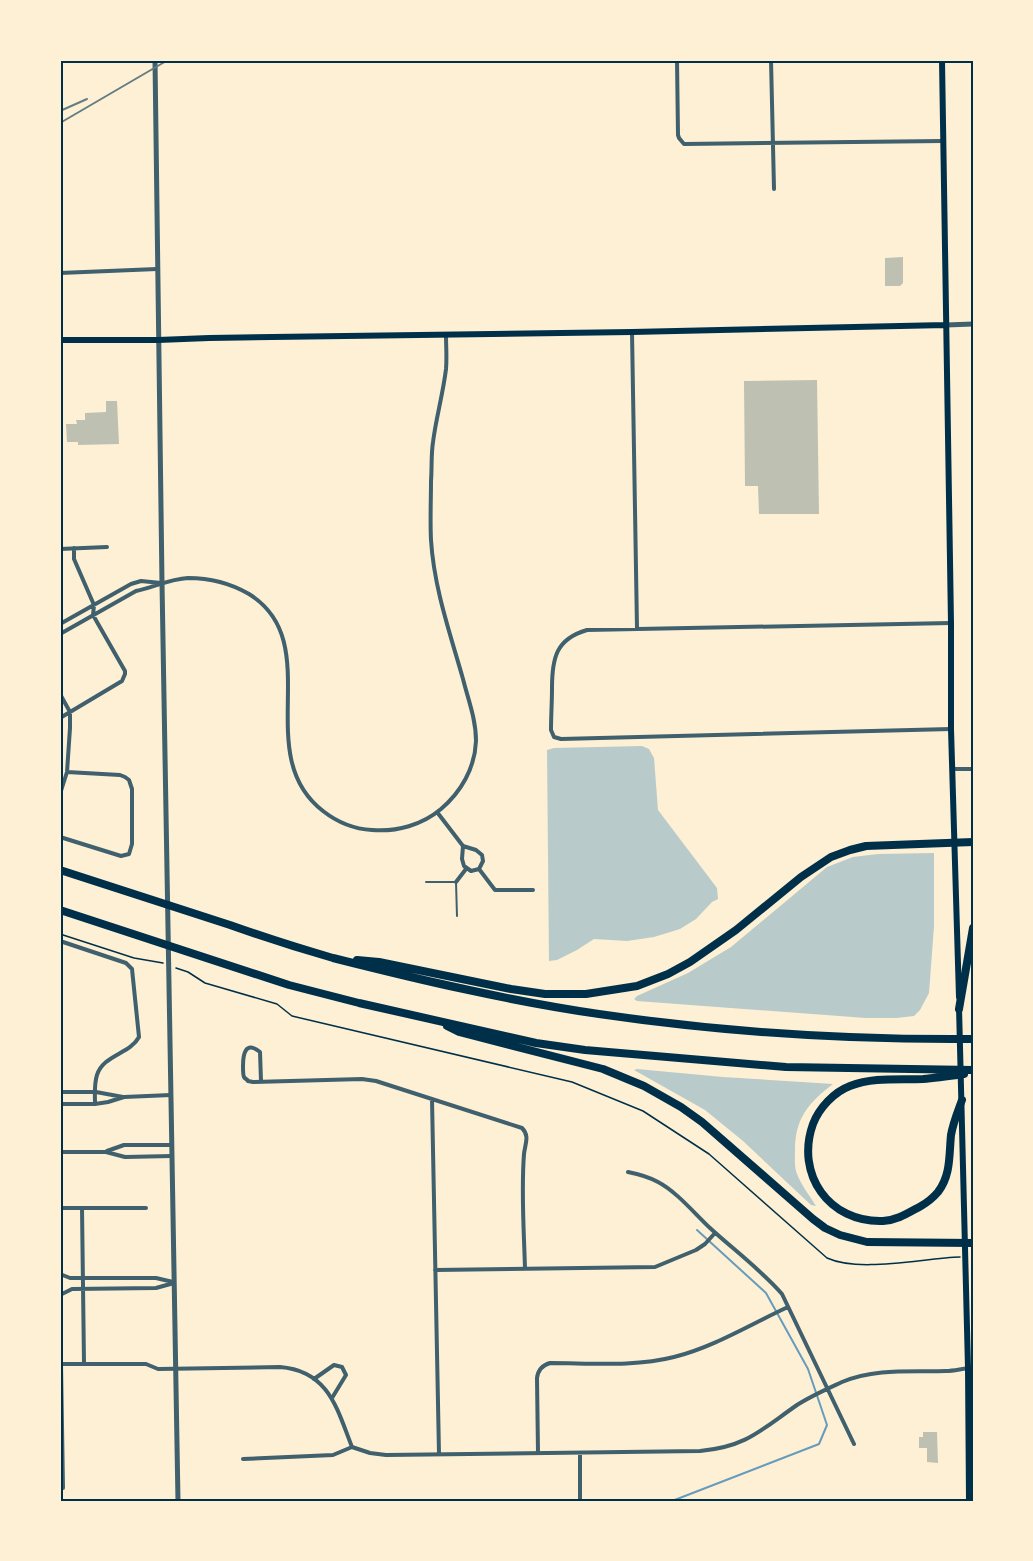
<svg xmlns="http://www.w3.org/2000/svg" width="1033" height="1561" font-family="'Alegreya Sans',sans-serif">
	<style>
		.green { fill: #b9caca }
		.lines { fill: none; stroke-linecap: round; stroke-linejoin: round }
		.stream { stroke: #669bbc; stroke-width: 2 }
		.building { fill: #bec0b2 }
		.path { stroke: #003049; stroke-width: 1.5 }
		.service { stroke: #3f606c; stroke-width: 2 }
		.minor { stroke: #3f606c; stroke-width: 4 }
		.tertiary { stroke: #3f606c; stroke-width: 5 }
		.secondary { stroke: #003049; stroke-width: 6 }
		.motorway { stroke: #003049; stroke-width: 8 }
		.rail { stroke: #657d81; stroke-width: 2 }
		.neatline { fill: none; stroke: #003049; stroke-width: 2 }
	</style>
	<rect width="100%" height="100%" fill="#fdf0d5"/>
	<path class="green" d="M642 746 649 749 654 758 658 810 717 888 718 899 712 902 696 919 680 929 654 937 627 941 594 939 577 950 557 960 549 961 547 750 554 748Z
		M934 853V926L929 993 920 1010 914 1016 896 1018H866L637 1001 634 999 637 996 688 973 731 947 827 867 853 857 878 854Z
		M637 1069 723 1077 833 1084C808 1103 795 1119 795 1150 795 1158 794 1167 797 1174 801 1185 810 1196 816 1206L811 1205 743 1141 705 1110 634 1070Z"/>
	<g class="lines">
		<path class="stream" d="M672 1501 819 1444 827 1425 808 1369 766 1293 697 1230"/>
	</g>
	<path class="building" d="M903 257V283L900 286H885V258Z
		M817 380 819 514H759L758 486H745L744 381Z
		M106 401H117L119 444 78 445V442H67L66 424H77L76 420H85V413L106 412Z
		M923 1432H937L938 1463 927 1462V1448H919V1437H923Z"/>
	<g class="lines">
		<path class="path" d="M60 934 134 958 163 963
			M176 968 188 972 205 983 277 1004 292 1016 572 1082 643 1111 709 1154 827 1258C860 1273 923 1258 960 1257"/>
		<path class="service" d="M426 882H456L457 916"/>
		<path class="minor" d="M677 60 678 135 679 138 684 144 943 141
			M771 60 774 189
			M60 273 157 269
			M632 332 637 628
			M60 549 107 547
			M951 623 587 630C556 639 552 658 552 688 552 702 551 716 551 730L554 737 561 739 951 729
			M60 624 131 584 141 581 161 583
			M60 634 136 591C154 587 170 579 188 578 211 578 230 583 249 594 328 643 249 754 323 811 337 822 354 829 372 830 397 832 422 825 441 809 461 792 475 768 476 741 476 719 468 699 463 679 450 633 434 588 431 540 430 520 431 501 431 481 432 468 431 455 433 442 436 418 443 394 446 369 447 358 446 346 446 335
			M60 694 70 712V728L67 772 60 794
			M60 718 122 681 125 674V671L93 615 94 605 74 559V548
			M953 769H973
			M437 812 463 846
			M60 837 121 856 129 854 132 844V789L129 780 125 777 120 775 67 772
			M463 846 476 850 482 855 483 861 479 869 471 871 464 866 462 859Z
			M479 869 495 890H533
			M456 882 466 869
			M60 941 126 963 132 969 139 1037C130 1054 103 1055 97 1075 94 1084 95 1095 95 1104
			M261 1081 260 1052C245 1040 243 1055 243 1066 243 1069 243 1075 244 1077 245 1079 247 1079 248 1081L253 1082 362 1079 376 1081 522 1128C530 1136 525 1144 524 1154 521 1192 524 1231 525 1269
			M60 1092H96L123 1097
			M432 1099 439 1454
			M60 1104H95L108 1102 124 1097 171 1095
			M107 1151 124 1145H171
			M60 1152H106L125 1157 172 1156
			M628 1172C638 1174 649 1177 658 1182 677 1192 694 1213 710 1228 734 1250 760 1269 782 1294L854 1444
			M60 1208H146
			M82 1208 84 1363
			M435 1270 655 1267 696 1250 705 1244 715 1233
			M60 1274 70 1278H156L173 1282
			M60 1295 72 1289 156 1288 174 1283
			M60 1364H146L158 1369 280 1367C329 1371 337 1409 352 1447
			M61 1364 63 1488
			M314 1379 334 1365 342 1367 346 1375 332 1398
			M352 1447 370 1453 386 1455 700 1451C746 1447 761 1430 797 1405 811 1396 827 1389 842 1382 875 1368 911 1372 946 1371 955 1371 964 1368 973 1368
			M538 1453 537 1378C538 1370 543 1365 550 1363 590 1363 635 1367 674 1357 714 1347 751 1324 788 1307
			M580 1453V1500
			M243 1459 333 1455 352 1447"/>
		<path class="tertiary" d="M155 60 162 583 178 1501
			M946 325 973 324"/>
		<path class="secondary" d="M942 60 951 623V729L959 997
			M60 340H158L209 338 632 332 946 325
			M959 1007 968 1368 969 1501"/>
		<path class="motorway" d="M60 870C117 888 173 907 230 925 264 937 298 948 333 958 420 980 509 1001 599 1014 722 1032 848 1040 973 1039
			M60 910 289 985 359 1003 536 1043 585 1050 786 1067 973 1070
			M357 960 379 962 511 989 545 994H586L637 986 668 974 690 962 736 930 801 877 831 857 850 850 866 846 973 842
			M959 1009 973 928
			M447 1026 459 1032 603 1069 644 1086 681 1107 702 1122 813 1219 825 1228 840 1235 867 1242 973 1243
			M962 1100C958 1111 953 1123 951 1135 949 1155 951 1175 938 1192 932 1199 928 1202 921 1206 908 1213 898 1220 883 1221 829 1223 795 1174 813 1124 819 1108 834 1092 850 1086 874 1077 898 1080 923 1079 936 1078 950 1076 964 1074"/>
		<path class="rail" d="M60 111 87 99
			M60 123 168 60"/>
	</g>
	<rect width="1033" height="1561" fill="none" stroke="#fdf0d5" stroke-width="123"/>
	<rect x="62" y="62" width="910" height="1438" class="neatline"/>
</svg>
